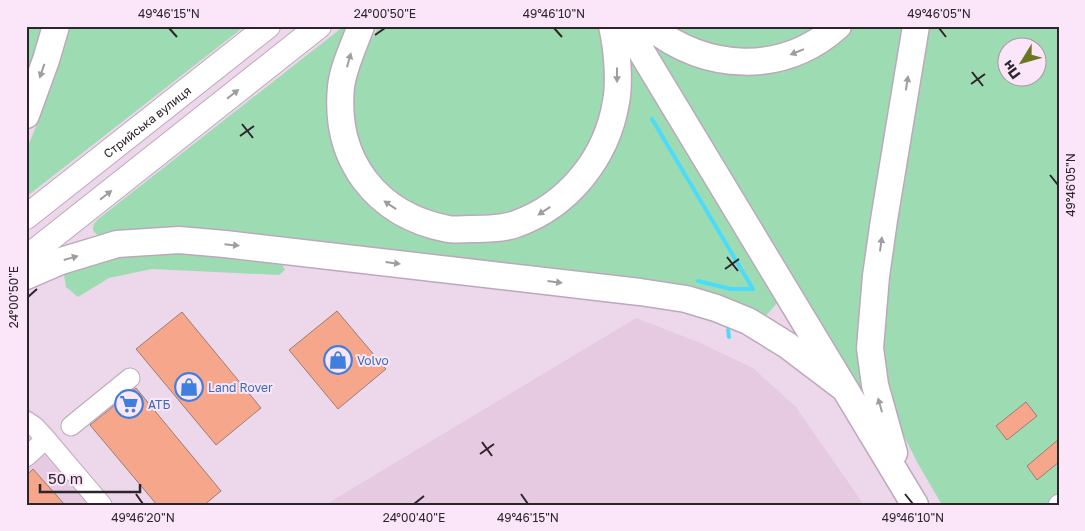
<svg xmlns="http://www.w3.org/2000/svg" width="1085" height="531" font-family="'Golos Text',sans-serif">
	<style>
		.built { fill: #e5cae2 }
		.green { fill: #9ddcb2; fill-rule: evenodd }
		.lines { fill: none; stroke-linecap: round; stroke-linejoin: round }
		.stream { stroke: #4cdcfa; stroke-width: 4 }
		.building { fill: #f5a68b; stroke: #987e75 }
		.minor-casing { stroke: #bda8bb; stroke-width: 21 }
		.major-casing { stroke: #bda8bb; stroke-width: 26 }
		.highway-casing { stroke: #bda8bb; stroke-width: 29 }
		.minor { stroke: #fff; stroke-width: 19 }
		.major { stroke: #fff; stroke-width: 24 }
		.highway { stroke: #fff; stroke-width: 26 }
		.oneway { fill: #a09da0 }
		.ticks { fill: none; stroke: #2d252c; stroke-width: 2 }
		.labels { text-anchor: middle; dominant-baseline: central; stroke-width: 4; stroke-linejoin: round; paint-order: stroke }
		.street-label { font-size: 12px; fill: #2d252c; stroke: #fbe5f8 }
		.shop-label { font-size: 12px; fill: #366cbe; stroke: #fbe5f8; text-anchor: start }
		.neatline { fill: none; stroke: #2d252c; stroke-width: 2 }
		.ticks-label { font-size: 12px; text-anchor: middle; fill: #2d252c }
	</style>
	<rect width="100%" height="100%" fill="#edd8eb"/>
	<path class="built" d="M636 318 698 342 753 368 796 407 864 505H325Z
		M26 407 40 416 50 426 115 505H26Z"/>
	<path class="green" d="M26 26H45L26 87Z
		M69 26H245L26 197V148L31 139 55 77Z
		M344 26H349L330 87 328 124 340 161 357 191 386 218 419 234 458 241 592 183 613 154 623 126 630 53 777 303 765 317 100 236C91 232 91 227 97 220Z
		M379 26H603L609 66 594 148 537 205 481 221 424 211 383 187 355 140 351 86 360 59Z
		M664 26H825L789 48 730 55Z
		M847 26H911L872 408 642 29 724 69Z
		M927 26H1059V505H942L917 462 892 412 878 353 880 310ZM1008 48H1038V78H1008Z
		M122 252 224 253 278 257 285 270 279 275 152 269 109 278 78 297 66 287 63 269Z"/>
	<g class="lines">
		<path class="stream" d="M652 119 753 289H731L698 281
			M728 330 729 337"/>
	</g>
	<path class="building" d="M337 311 386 369 338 409 289 350Z
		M182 312 261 408 216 445 136 349Z
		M136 388 221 491 204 505H157L90 425Z
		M1026 402 1037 416 1007 440 996 426Z
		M1059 439V462L1037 480 1027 466Z
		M33 469 65 505H26V476Z"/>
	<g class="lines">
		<defs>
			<path id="minor" d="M26 421 35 427 46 439 102 505
				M71 426 130 378
				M26 457 46 439
				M1058 505 1059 504"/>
			<g id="major">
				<path id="s1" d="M26 217 268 26"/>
				<path d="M26 258 319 26"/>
			</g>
			<path id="highway" d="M361 26C354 45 343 68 341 87 334 160 376 215 448 229 455 230 463 229 471 229 484 229 503 229 516 224 569 205 607 157 616 102 620 81 617 47 612 26
				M626 26 915 505
				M649 26C706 71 782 76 838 26
				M26 115 46 60 56 26
				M26 276 61 261 117 244 179 240 225 244 640 292 686 299 716 308 748 321 787 345 845 389
				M894 453 875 385 870 348 876 276 884 220 916 26"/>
		</defs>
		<use href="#minor" class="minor-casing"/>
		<use href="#major" class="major-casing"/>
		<use href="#highway" class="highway-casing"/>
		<use href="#minor" class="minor"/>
		<use href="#major" class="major"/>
		<use href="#highway" class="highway"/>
	</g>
	<defs><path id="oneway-solid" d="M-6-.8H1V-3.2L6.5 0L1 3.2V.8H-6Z" transform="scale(1.25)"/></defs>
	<g class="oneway">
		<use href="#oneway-solid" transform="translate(797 52) rotate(158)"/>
		<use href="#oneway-solid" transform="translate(349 60) rotate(-74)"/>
		<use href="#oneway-solid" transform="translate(42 71) rotate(109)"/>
		<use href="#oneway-solid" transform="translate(617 75) rotate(90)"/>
		<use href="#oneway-solid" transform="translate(907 83) rotate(-81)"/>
		<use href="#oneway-solid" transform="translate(233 94) rotate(-38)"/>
		<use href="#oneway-solid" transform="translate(106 195) rotate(-38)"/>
		<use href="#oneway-solid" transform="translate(390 205) rotate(-146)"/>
		<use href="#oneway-solid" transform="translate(544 211) rotate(147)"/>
		<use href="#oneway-solid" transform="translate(881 244) rotate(-82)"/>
		<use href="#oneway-solid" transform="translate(232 245) rotate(6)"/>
		<use href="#oneway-solid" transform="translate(71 258) rotate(-16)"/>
		<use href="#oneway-solid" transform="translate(393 263) rotate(7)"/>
		<use href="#oneway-solid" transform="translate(555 282) rotate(7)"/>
		<use href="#oneway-solid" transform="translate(880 405) rotate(-106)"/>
	</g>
	<path class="ticks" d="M169 28 177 37M554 28 562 37M939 28 946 37M375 35 385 28M972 72 983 86M971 84 985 74M242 124 253 138M240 136 254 126M1050 175 1058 185M727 257 738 271M725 269 739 259M28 297 37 289M482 442 492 456M480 454 494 444M136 494 143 504M521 494 528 504M905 494 913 504M414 504 424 496"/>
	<defs>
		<symbol id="shop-ring" viewBox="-11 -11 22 22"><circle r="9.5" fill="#fbe5f8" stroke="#3f7fe0" stroke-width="1.5"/><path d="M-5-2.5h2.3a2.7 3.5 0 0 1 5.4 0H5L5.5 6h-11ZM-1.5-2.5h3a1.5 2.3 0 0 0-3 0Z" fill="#3f7fe0"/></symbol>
		<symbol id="supermarket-ring" viewBox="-11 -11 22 22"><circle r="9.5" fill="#fbe5f8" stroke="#3f7fe0" stroke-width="1.5"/><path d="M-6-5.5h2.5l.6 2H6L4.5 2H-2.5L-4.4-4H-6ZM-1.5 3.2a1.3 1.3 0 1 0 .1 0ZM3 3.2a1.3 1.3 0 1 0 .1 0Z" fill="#3f7fe0"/></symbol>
	</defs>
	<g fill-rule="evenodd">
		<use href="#shop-ring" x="322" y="344" width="32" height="32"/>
		<use href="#shop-ring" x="173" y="371" width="32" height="32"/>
		<use href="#supermarket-ring" x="113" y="388" width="32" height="32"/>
	</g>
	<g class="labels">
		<g class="street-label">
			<text stroke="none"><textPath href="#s1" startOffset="154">Стрийська вулиця</textPath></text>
		</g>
		<g class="shop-label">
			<text x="357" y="360">Volvo</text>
			<text x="208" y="387">Land Rover</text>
			<text x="148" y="404">АТБ</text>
		</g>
	</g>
	<rect width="1085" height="531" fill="none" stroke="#fbe5f8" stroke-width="55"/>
	<g transform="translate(1022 62) rotate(233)"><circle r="24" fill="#fbe5f8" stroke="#a998a6"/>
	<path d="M0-4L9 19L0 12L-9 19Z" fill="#6b7621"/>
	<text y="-8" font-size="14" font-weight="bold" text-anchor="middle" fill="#2d252c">Пн</text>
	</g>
	<path d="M40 484v8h100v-8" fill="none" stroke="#2d252c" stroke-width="2.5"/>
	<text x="48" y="484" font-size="15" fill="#2d252c" stroke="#fbe5f8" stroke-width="4" paint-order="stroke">50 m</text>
	<rect x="28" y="28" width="1030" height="476" class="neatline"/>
	<g class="ticks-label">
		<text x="169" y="18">49°46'15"N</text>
		<text x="385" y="18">24°00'50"E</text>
		<text x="554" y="18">49°46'10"N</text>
		<text x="939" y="18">49°46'05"N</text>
		<text transform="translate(1071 185) rotate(-90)" y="4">49°46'05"N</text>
		<text transform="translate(14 297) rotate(-90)" y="4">24°00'50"E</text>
		<text x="143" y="522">49°46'20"N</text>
		<text x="414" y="522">24°00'40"E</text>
		<text x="528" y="522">49°46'15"N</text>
		<text x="913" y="522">49°46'10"N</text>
	</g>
</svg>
